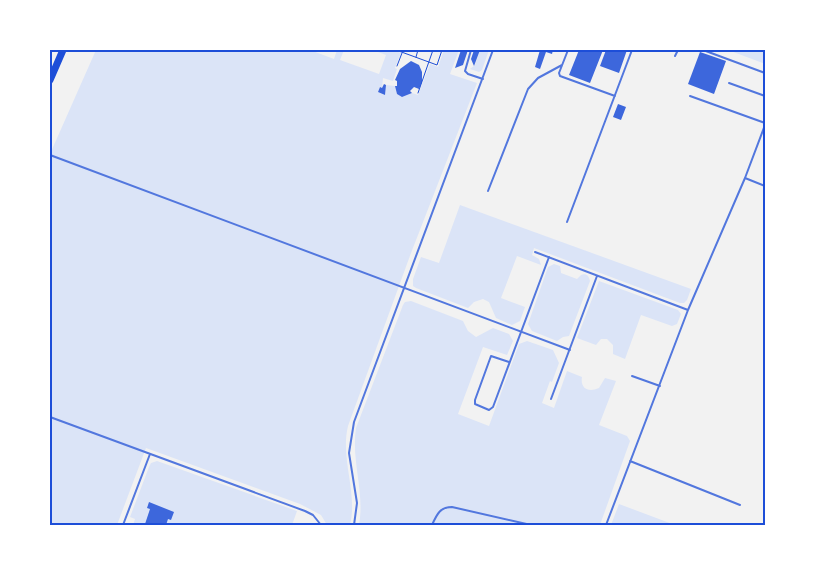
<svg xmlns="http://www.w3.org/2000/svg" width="815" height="575" font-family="Manrope,sans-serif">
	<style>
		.green { fill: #dbe4f7 }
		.building { fill: #3d67dc }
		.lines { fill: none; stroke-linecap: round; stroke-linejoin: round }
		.path { stroke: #1d4ed8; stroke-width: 1 }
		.service { stroke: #5277de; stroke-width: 2 }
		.trunk { stroke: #1d4ed8; stroke-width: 7 }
		.neatline { fill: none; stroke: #1d4ed8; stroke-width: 2 }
	</style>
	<rect width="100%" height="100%" fill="#f2f2f2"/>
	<path class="green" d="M96 50H310L334 59 337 50H344L340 60 379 74 386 55 373 50H393L401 53 395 68 397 69 393 81 383 78 382 88 380 87 378 92 385 95 386 85 395 86 397 94 402 97 412 93 418 95 430 64 438 67 444 50H459L450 74 477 83 411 253 348 426C340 459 358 492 350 525H327L321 515 300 504 146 448 117 525H50V154Z
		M480 50H489L482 70 479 72 470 69 475 65Z
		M728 50H765V64Z
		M460 205 691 289 687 300 684 303H680L534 248 532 255 539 259 541 265 517 256 501 298 525 307 520 321 512 325 496 318 489 302 483 299 474 302 468 308 416 288 413 286V279L421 257 439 263Z
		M554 264 560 266 561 273 577 279 581 275C586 273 589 276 590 281L569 336 563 337 557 341 532 331 528 324 548 267Z
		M599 281 678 310 681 314 677 324 672 326 641 315 625 359 613 354V345L607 339H601L596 345 577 338Z
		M411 301 463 321 468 331 476 337 493 328 509 334 513 341 507 355 483 347 458 414 489 426 519 344 527 341 553 350 559 363 552 382 550 381 542 403 554 408 567 371 582 377C580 388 588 393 599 388L605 378 616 381 599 425 627 436 630 441 600 525H359C365 492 351 461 356 428L403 305 405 302Z
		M157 461 297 511 292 525H133L135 519 130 517 149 467 151 463Z
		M619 504 675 525H611Z"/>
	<path class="building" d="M461 50H468L463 65 455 68Z
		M474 50H480L474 66 471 59Z
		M540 50H553L552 54 546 52 540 69 535 67Z
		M579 50H603L590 83 569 75Z
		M606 50H627L619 73 600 66Z
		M700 52 726 61 714 94 688 84Z
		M411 61 419 65 422 72V82L419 89 414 87 410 91 412 93 402 97 397 94 395 86H397V81L395 80 400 69Z
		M384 84 386 85 385 95 378 92 380 87 382 88Z
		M618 104 626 107 621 120 613 117Z
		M149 502 174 512 171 520 168 519 166 525H142L143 523 145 524 150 509 147 508Z"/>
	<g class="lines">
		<path class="path" d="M396 50 437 65 442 50
			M416 57 418 50
			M397 66 402 53
			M418 93 433 50"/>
		<path class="service" d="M471 50 465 71 468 74 483 79
			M568 50 559 73 560 76 615 96
			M703 50 765 73
			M675 56 678 50
			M729 83 765 96
			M690 96 765 123
			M50 155 570 350
			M745 178 765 186
			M488 191 528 89 538 78 562 65
			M567 222 632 50
			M535 252 688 310
			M509 362 491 356 475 400V404L489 410 493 407 549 257
			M632 376 660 386
			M551 399 597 276
			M50 417 305 511 313 515 321 525
			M630 461 740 505
			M123 525 150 454
			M354 525 357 503 349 453 354 422 493 50
			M432 525C437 514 440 507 452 507L531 525
			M606 525 688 310 745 178 765 125"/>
		<path class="trunk" d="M50 80 63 50"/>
	</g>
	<rect width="815" height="575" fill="none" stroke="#ffffff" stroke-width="102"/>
	<rect x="51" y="51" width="713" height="473" class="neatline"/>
</svg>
